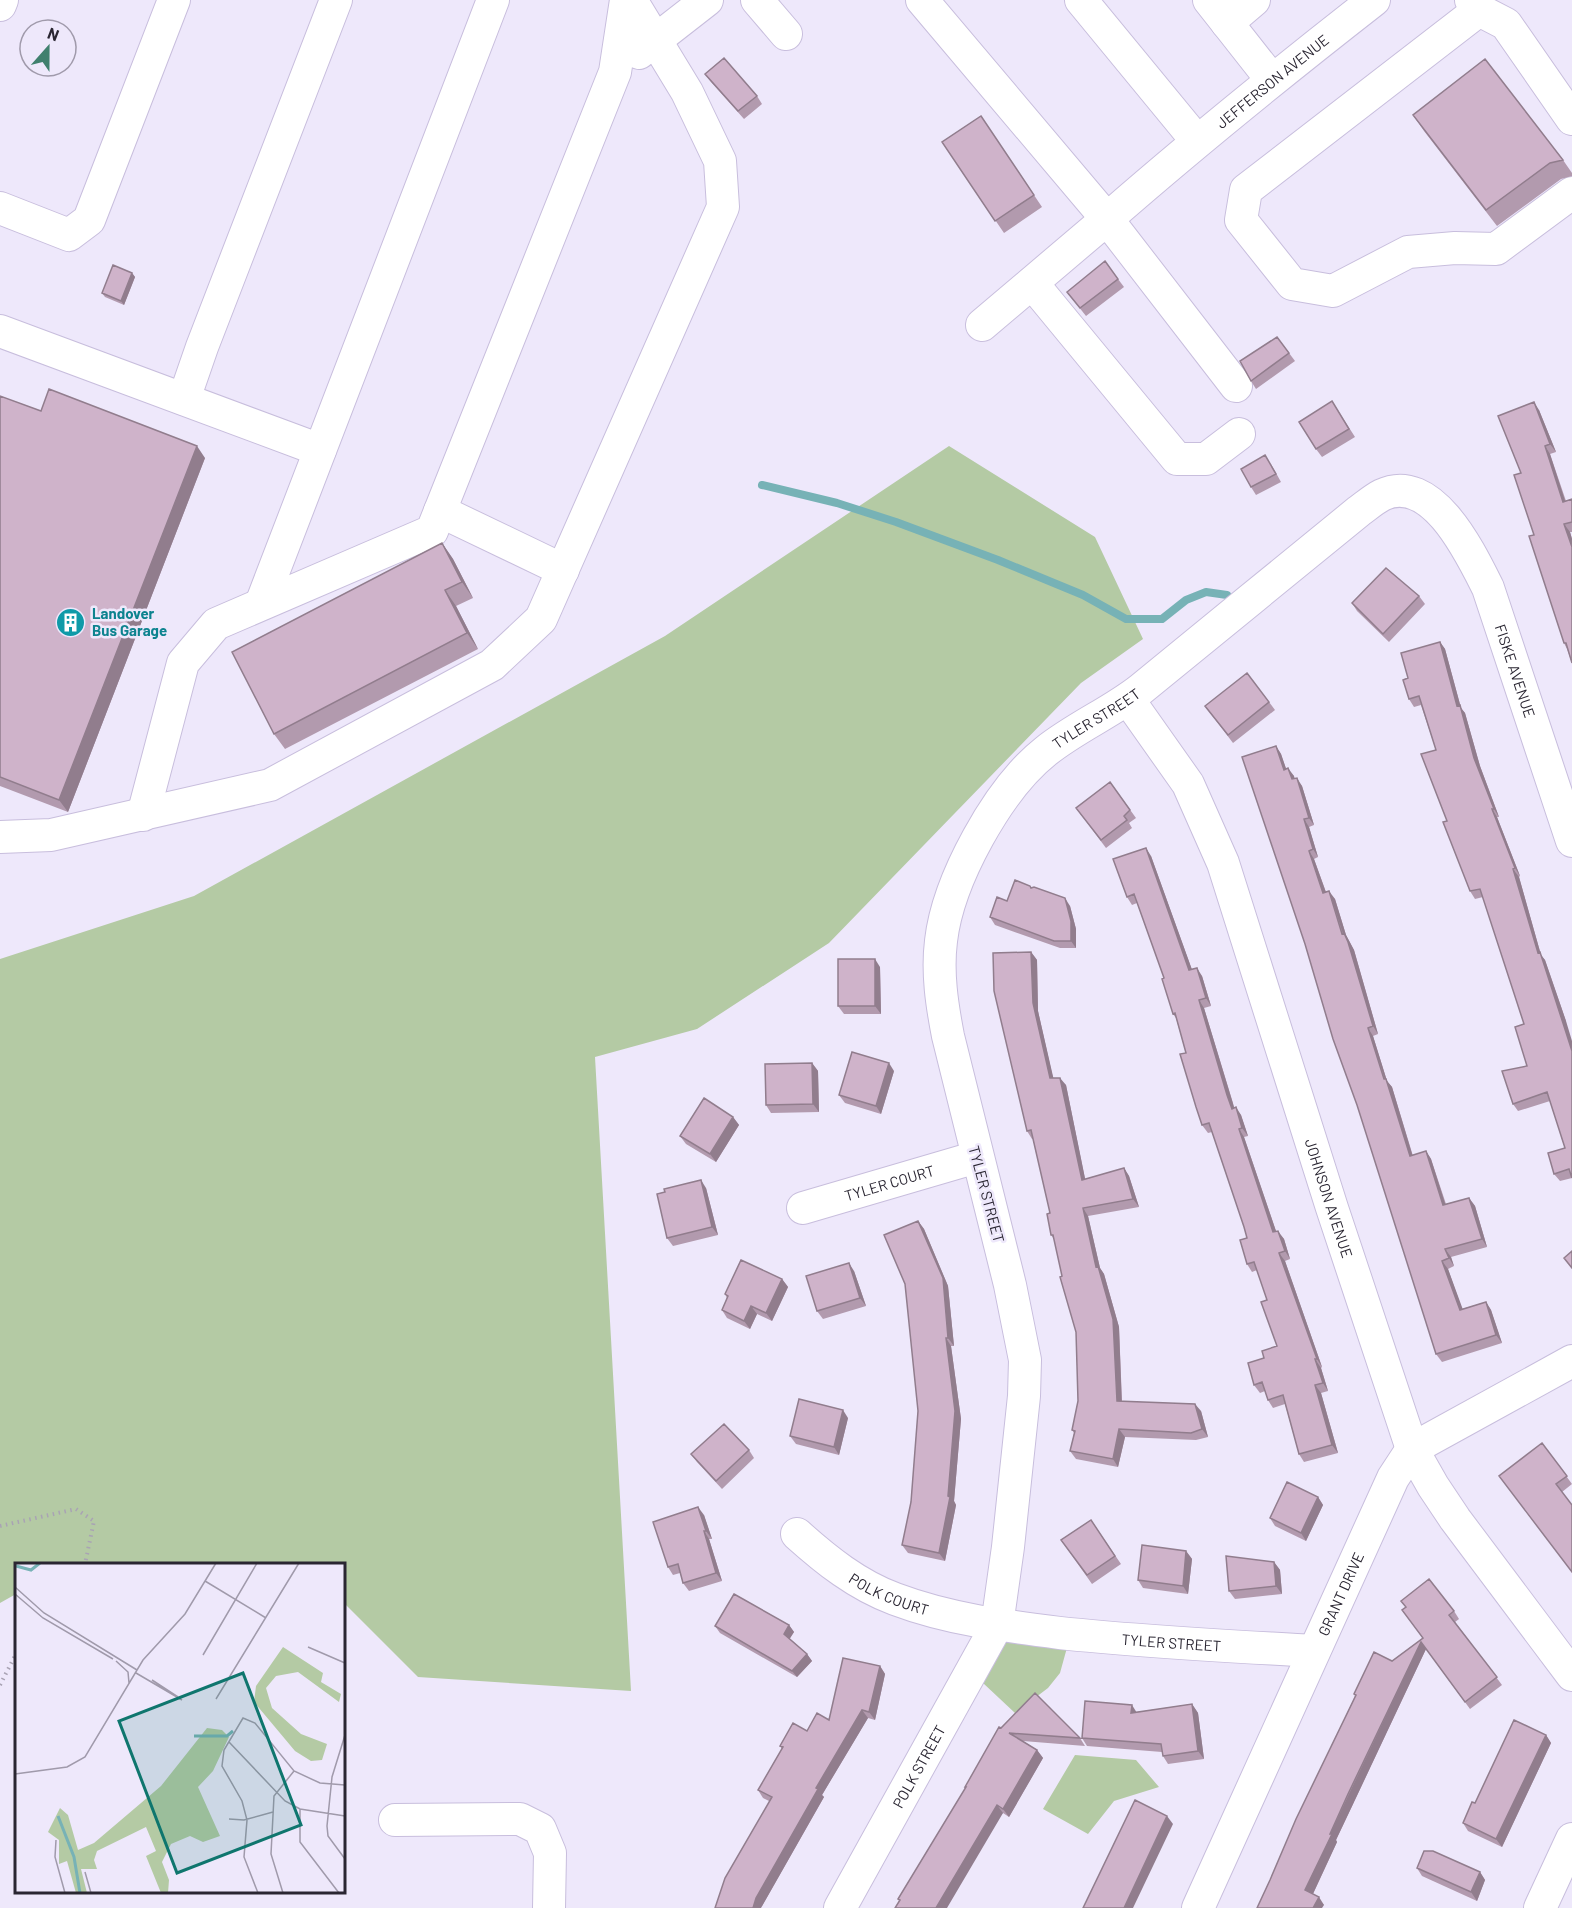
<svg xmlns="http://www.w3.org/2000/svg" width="1572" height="1908" font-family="Barlow,sans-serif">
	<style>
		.green { fill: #b4caa4 }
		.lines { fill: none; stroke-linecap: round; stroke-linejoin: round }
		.stream { stroke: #77b2b6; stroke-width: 8 }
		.minor-casing { stroke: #c8bedd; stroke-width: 34 }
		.path { stroke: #a9a3b4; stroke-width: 4; stroke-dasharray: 1.5 4.5; stroke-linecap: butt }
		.minor { stroke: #fff; stroke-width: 32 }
		.wall { fill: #b29aae }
		.shaded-wall { fill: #917d8d }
		.building { fill: #cfb3ca; stroke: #917d8d; stroke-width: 1.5 }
		.labels { text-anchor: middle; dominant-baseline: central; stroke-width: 5; stroke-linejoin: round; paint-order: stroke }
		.street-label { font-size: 15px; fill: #2a2632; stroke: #eee8fb }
		.culture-label { font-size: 15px; font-weight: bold; fill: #0d838f; stroke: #eee8fb; text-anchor: start }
		.inset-river { fill: none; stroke: #77b2b6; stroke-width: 3 }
		.inset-road { fill: none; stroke: #a09aab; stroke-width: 1.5 }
		.view { fill: #0f766e; fill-opacity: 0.15; stroke: #0f766e; stroke-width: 3 }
		.inset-edge { fill: none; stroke: #2a2632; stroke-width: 3 }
	</style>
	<rect width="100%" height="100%" fill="#eee8fb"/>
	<path class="green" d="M949 446 1095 537 1143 639 1081 683 829 943 697 1029 595 1057 631 1691 418 1677 344 1603V1564H16V1594L0 1603V959L194 896 665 636Z
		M1013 1635 1068 1644 1060 1673 1048 1688 1015 1713 983 1683V1665Z
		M1075 1755 1136 1760 1159 1787 1114 1801 1088 1834 1043 1809Z"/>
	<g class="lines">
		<path class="stream" d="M762 485 837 503 896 522 998 560 1083 595 1126 619H1162L1186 600 1206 592 1227 595"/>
		<defs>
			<g id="minor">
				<path d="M757 0 786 34"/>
				<path id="s1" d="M922 0 1107 219C1194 143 1283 71 1374 0"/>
				<path d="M1081 0 1197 141"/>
				<path d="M1209 0 1272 80"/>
				<path d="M1471 0 1479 10 1506 24 1572 119"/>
				<path d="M0 5 2 0"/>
				<path d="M1479 10 1246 190 1241 220 1292 284 1333 291 1408 252 1455 248 1496 249 1572 193"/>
				<path d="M1227 23 1254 0"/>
				<path d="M639 53 707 0"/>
				<path d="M0 208 69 235 89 220 174 0"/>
				<path d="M1032 283 1177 459H1206L1239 434"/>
				<path d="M982 325 1107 219 1236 386"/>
				<path d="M0 331 320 450"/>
				<path d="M184 399 202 347 336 0"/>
				<path d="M440 511 563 570"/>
				<path d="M261 604 493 0"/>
				<path id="s2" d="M1128 699 1188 784 1223 863 1332 1208 1412 1449 1433 1486 1455 1519 1572 1675"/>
				<path d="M143 815 183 663 216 624 432 531 615 72 626 0"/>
				<path d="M0 837 51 835 270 785 492 665 541 619 723 207 720 161 687 92 631 0"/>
				<path id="s3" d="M803 1208 977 1157"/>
				<path id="s4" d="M797 1534C826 1560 857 1585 895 1599 948 1619 1004 1626 1060 1633 1144 1642 1229 1646 1314 1651"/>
				<path d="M395 1820 520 1819 540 1829 550 1853 549 1908"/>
				<path id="s5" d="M840 1908 997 1625 1008 1547 1024 1396 1025 1360 1010 1285 948 1036C942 1005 937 973 941 941 948 880 998 789 1046 751 1076 727 1112 712 1141 689 1214 630 1286 570 1359 511 1366 506 1374 499 1382 495 1432 471 1471 554 1488 588L1572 841"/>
				<path id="s6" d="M1198 1908 1393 1478 1412 1449 1572 1361"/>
				<path d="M1540 1908 1572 1839"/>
			</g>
		</defs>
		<use href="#minor" class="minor-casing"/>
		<path class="path" d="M0 1526 76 1509 94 1521 85 1564
			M0 1685 16 1654"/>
		<use href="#minor" class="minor"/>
	</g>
	<path class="wall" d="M705 74 757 96 762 104 744 119 711 82Z
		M1413 115 1563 160 1572 173V176L1561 179 1497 226 1424 131Z
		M981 116 1042 207 1004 233 942 142Z
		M132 273 135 277 124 305 105 297 102 293Z
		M1118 279 1124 287 1086 316 1067 292Z
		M1277 337 1295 361 1256 389 1251 381Z
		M0 396 41 411 205 458 68 812 0 786Z
		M1332 401 1355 437 1322 457 1316 449Z
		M1539 410 1556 452 1550 454 1566 501 1572 499V532H1570L1572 539V663L1567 649 1564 643 1534 535 1521 473Z
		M1271 464 1281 482 1256 495 1251 487Z
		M442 543 453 559 473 598 456 606 478 649 285 749 274 734Z
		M1419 596 1425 604 1389 642 1357 611 1352 603Z
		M1440 642 1445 649 1461 708 1465 713 1480 766 1499 817H1497L1520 876 1519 877 1541 955 1545 960 1566 1021 1572 1178 1560 1181 1554 1174 1565 1148 1550 1101 1518 1111 1513 1104 1527 1066 1524 1024 1483 897 1475 899 1470 891 1447 821 1436 750 1421 705 1414 707 1409 699 1408 678Z
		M1269 702 1275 710 1233 743 1205 706Z
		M1276 746 1281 754 1286 769 1294 776V778L1302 786 1314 825 1309 827 1318 857 1314 859 1326 892 1335 899 1346 935 1354 950 1378 1034 1373 1036 1387 1081 1392 1087 1413 1156 1426 1151 1431 1159 1446 1204 1469 1198 1475 1206 1487 1247 1451 1257 1454 1266 1448 1269 1462 1309 1486 1302 1491 1310 1502 1343 1442 1362 1436 1354Z
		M1110 782 1136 818 1129 823 1132 828 1106 848 1076 808Z
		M1151 856 1192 970 1202 976 1211 1006 1204 1008 1233 1103 1234 1108 1241 1115 1248 1136 1244 1137 1276 1231 1284 1239 1290 1259 1285 1261 1322 1367 1321 1368 1328 1391 1321 1393 1338 1453 1304 1462 1299 1454 1285 1404 1273 1408 1268 1400 1265 1391 1260 1393 1254 1385 1264 1358 1277 1346 1267 1300 1257 1270 1252 1272 1247 1264V1238L1244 1227 1212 1132 1208 1133 1202 1125 1186 1053 1176 1018 1173 1014 1164 978 1137 903 1132 905 1127 897Z
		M1032 888 1070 906 1076 929V948H1060L995 925 990 917 1007 901Z
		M1031 952 1037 960 1038 1011 1053 1078 1066 1085 1085 1179 1124 1168 1129 1176 1139 1207 1088 1216 1100 1268 1104 1274 1119 1327 1122 1401 1201 1411 1208 1437 1196 1440 1125 1437 1118 1467 1076 1459 1070 1451 1074 1433 1072 1430 1078 1401 1076 1332 1054 1239 1051 1235 1050 1213 1033 1139H1032L1027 1131Z
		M880 967 881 1014H844L838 1006Z
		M812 1063 818 1071 819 1112 771 1113 766 1105Z
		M894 1071 881 1114 845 1103 839 1095Z
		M733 1117 739 1125 716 1162 686 1144 680 1136Z
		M706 1188 718 1235 673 1246 667 1238Z
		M918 1221 924 1229 948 1286 954 1346H951L961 1419 954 1501 956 1505 945 1561 908 1553 902 1545 911 1502 918 1411Z
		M854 1271 866 1306 823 1319 817 1311Z
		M782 1279 788 1287 772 1321 757 1314 750 1329 727 1318 722 1310 727 1298 725 1294Z
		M848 1418 839 1455 796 1444 790 1436Z
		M1542 1443 1572 1484 1562 1492 1505 1484Z
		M749 1450 754 1458 722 1489 697 1462 691 1454Z
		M1318 1497 1323 1505 1306 1541 1275 1526 1270 1518Z
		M704 1515 712 1539H709L722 1581 689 1591 683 1583 680 1573 673 1575 668 1567Z
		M1091 1520 1121 1564 1092 1584 1061 1540Z
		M1186 1551 1192 1559 1188 1594 1143 1588 1138 1580Z
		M1274 1562 1280 1570 1282 1594 1235 1599 1229 1591Z
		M1454 1611 1459 1619 1455 1622 1502 1685 1470 1709 1426 1649 1354 1802 1336 1840 1337 1842 1313 1894 1324 1905 1257 1908 1355 1696 1354 1694 1392 1661 1423 1638Z
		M789 1625 794 1632 789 1639 807 1654 812 1661 797 1677 720 1633 715 1626Z
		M880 1666 885 1674 875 1720 868 1718 822 1795 824 1797 762 1906 769 1801 763 1798 758 1790 782 1749 780 1746 807 1731 829 1720Z
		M1192 1704 1198 1713 1204 1759 1168 1764 1163 1756 1162 1752 1087 1746 1082 1738 1137 1712Z
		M1001 1728 1080 1738 1085 1746 1023 1741 1037 1750 1043 1758 1009 1817 1003 1813 899 1901 898 1899 966 1788 965 1787Z
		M1546 1735 1551 1743 1502 1847 1468 1831 1463 1823 1475 1803Z
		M1417 1868 1480 1872 1485 1880 1477 1901 1422 1876Z"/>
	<path class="shaded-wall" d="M132 273 135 277 124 305 121 301Z
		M1534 402 1539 410 1556 452 1550 444Z
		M197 446 205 458 68 812 59 800Z
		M1545 446 1550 454 1568 510 1563 502Z
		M1564 524 1570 532 1572 539V547Z
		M442 543 453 559 473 598 462 582Z
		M445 590 456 606 478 649 467 633Z
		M1440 642 1445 649 1461 708 1465 713 1480 766 1499 817 1494 809 1474 758 1457 706Z
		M1276 746 1281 754 1289 777 1284 770Z
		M1288 768 1294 776 1297 787 1292 779Z
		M1297 778 1302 786 1314 825 1309 818Z
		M1492 809 1497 817 1520 876 1515 868Z
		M1304 819 1309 827 1318 857 1313 849Z
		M1146 848 1151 856 1195 978 1189 970Z
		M1309 851 1314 859 1329 901 1323 893Z
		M1513 869 1519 877 1541 955 1545 960 1566 1021 1572 1041V1051L1538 953Z
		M1329 891 1335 899 1346 935 1354 950 1378 1034 1373 1026Z
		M1065 898 1070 906 1076 929V948L1071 941Z
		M1031 952 1037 960 1038 1011 1055 1085 1050 1078 1033 1003Z
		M875 959 880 967 881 1014 875 1006Z
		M1197 968 1202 976 1211 1006 1206 998Z
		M1199 1000 1204 1008 1237 1117 1232 1109 1227 1095Z
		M1368 1028 1373 1036 1387 1081 1392 1087 1415 1164 1410 1156Z
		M812 1063 818 1071 819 1112 813 1104Z
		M889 1063 894 1071 881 1114 876 1106Z
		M1060 1078 1066 1085 1087 1188 1082 1180Z
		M1236 1107 1241 1115 1248 1136 1242 1128Z
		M733 1117 739 1125 716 1162 710 1154Z
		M1239 1129 1244 1137 1279 1240 1273 1232Z
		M1426 1151 1431 1159 1448 1213 1443 1205Z
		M1124 1168 1129 1176 1139 1207 1133 1199Z
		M701 1180 706 1188 718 1235 712 1227Z
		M1469 1198 1475 1206 1487 1247 1482 1239Z
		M1083 1208 1088 1216 1100 1268 1104 1274 1119 1327 1122 1409 1117 1401 1096 1267Z
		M918 1221 924 1229 948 1286 954 1346 948 1338Z
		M1278 1231 1284 1239 1290 1259 1285 1251Z
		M1445 1249 1451 1257 1454 1266 1449 1258Z
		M1279 1253 1285 1261 1322 1367 1317 1359Z
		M1442 1261 1448 1269 1466 1318 1460 1310Z
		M849 1263 854 1271 866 1306 860 1298Z
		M782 1279 788 1287 772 1321 766 1313Z
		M1486 1302 1491 1310 1502 1343 1496 1335Z
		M751 1306 757 1314 750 1329 744 1321Z
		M946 1338 951 1346 961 1419 954 1501 956 1505 945 1561 939 1553 948 1496Z
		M1315 1359 1321 1368 1328 1391 1323 1383Z
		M1315 1385 1321 1393 1338 1453 1332 1445Z
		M1195 1404 1201 1411 1208 1437 1202 1429Z
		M843 1410 848 1418 839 1455 834 1447Z
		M1119 1429 1125 1437 1118 1467 1113 1459Z
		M1318 1497 1323 1505 1306 1541 1301 1533Z
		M698 1507 704 1515 712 1539 706 1531Z
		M704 1531 709 1539 722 1581 716 1573Z
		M1186 1551 1192 1559 1188 1594 1183 1586Z
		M1274 1562 1280 1570 1282 1594 1276 1586Z
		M789 1625 794 1632 789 1640 784 1634Z
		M1421 1642 1426 1649 1354 1802 1336 1840 1337 1842 1311 1898 1305 1890 1330 1834Z
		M807 1654 812 1661 797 1677 792 1671Z
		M880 1666 885 1674 875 1720 869 1712Z
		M1192 1704 1198 1713 1204 1759 1198 1751Z
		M1132 1705 1137 1713H1131Z
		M862 1710 868 1718 822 1795 824 1797 761 1908H753L756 1898 816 1788Z
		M1546 1735 1551 1743 1502 1847 1496 1839Z
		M1037 1750 1043 1758 1009 1817 1003 1809Z
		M997 1805 1003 1813 947 1908H936Z
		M1167 1816 1173 1824 1133 1908H1124Z
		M1480 1872 1485 1880 1477 1901 1471 1892Z
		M1319 1897 1324 1905 1322 1908H1313Z"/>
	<path class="building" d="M724 58 757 96 738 111 705 74Z
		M1485 59 1563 160 1550 163 1486 210 1413 115Z
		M981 116 1034 195 995 221 942 142Z
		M1105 261 1118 279 1080 308 1067 292Z
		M113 265 132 273 121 301 102 293Z
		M1277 337 1289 353 1251 381 1240 361Z
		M49 389 197 446 59 800 0 777V396L41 411Z
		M1332 401 1349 429 1316 449 1299 422Z
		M1534 402 1550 444 1545 446 1563 502 1572 499V522L1564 524 1572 547V663L1566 643H1564L1529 536 1534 535 1514 475 1521 473 1498 416Z
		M1265 455 1276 474 1251 487 1241 469Z
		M442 543 462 582 445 590 467 633 274 734 232 652Z
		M1386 568 1419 596 1383 634 1352 603Z
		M1440 642 1457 706 1460 705 1474 758 1494 809H1492L1515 868 1513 869 1538 953 1540 952 1572 1051V1178L1569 1169 1554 1174 1548 1153 1565 1148 1547 1092 1513 1104 1502 1071 1527 1066 1515 1027 1524 1024 1480 889 1470 891 1443 822 1447 821 1421 754 1436 750 1419 696 1409 699 1403 680 1408 678 1401 653Z
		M1247 673 1269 702 1228 735 1205 706Z
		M1276 746 1284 770 1288 768 1292 779 1297 778 1309 818 1304 819 1313 849 1309 851 1323 893 1329 891 1342 934 1344 933 1348 942 1373 1026 1368 1028 1384 1079H1386L1410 1156 1426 1151 1443 1205 1469 1198 1482 1239 1445 1249 1449 1258 1442 1261 1460 1310 1486 1302 1496 1335 1436 1354 1357 1105 1333 1039 1305 944 1242 757Z
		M1110 782 1130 810 1124 816 1127 820 1101 840 1076 808Z
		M1146 848 1189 970 1197 968 1206 998 1199 1000 1227 1095 1232 1109 1236 1107 1242 1128 1239 1129 1273 1232 1278 1231 1285 1251 1279 1253 1317 1359H1315L1323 1383 1315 1385 1332 1445 1299 1454 1283 1395 1268 1400 1262 1382 1254 1385 1248 1363 1264 1358 1262 1351 1277 1346 1261 1302 1267 1300 1254 1262 1247 1264 1240 1240 1247 1238 1244 1227 1209 1123 1202 1125 1196 1107 1180 1054 1186 1053 1175 1013 1173 1014 1162 979 1164 978 1134 894 1127 897 1113 859Z
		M1015 880 1030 886 1031 888 1034 887 1065 898 1071 921V941H1054L990 917 997 897 1007 901Z
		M1031 952 1033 1003 1050 1078H1060L1082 1180 1124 1168 1133 1199 1083 1208 1096 1267 1098 1266 1113 1319 1117 1401 1195 1404 1202 1429 1191 1433 1119 1429 1113 1459 1070 1451 1075 1431 1072 1430 1078 1401 1076 1332 1060 1277 1062 1276 1053 1235H1051L1047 1214 1050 1213 1031 1130 1027 1131 994 991 993 953Z
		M838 959H875V1006H838Z
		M852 1052 889 1063 876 1106 839 1095Z
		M812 1063 813 1104 766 1105 765 1064Z
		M704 1098 733 1117 710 1154 680 1136Z
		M701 1180 712 1227 667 1238 657 1194 665 1192 664 1189Z
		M918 1221 943 1278 948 1338H946L955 1411 948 1496 950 1497 939 1553 902 1545 911 1502 918 1411 905 1284 884 1235Z
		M1572 1251V1268L1564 1258Z
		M741 1260 782 1279 766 1313 751 1306 744 1321 722 1310 728 1296 725 1294Z
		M849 1263 860 1298 817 1311 806 1276Z
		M799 1399 843 1410 834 1447 790 1436Z
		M724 1424 749 1450 716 1481 691 1454Z
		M1542 1443 1567 1476 1556 1484 1572 1505V1572L1499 1476Z
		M1287 1482 1318 1497 1301 1533 1270 1518Z
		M698 1507 706 1531H704L716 1573 683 1583 678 1564 668 1567 653 1522Z
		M1091 1520 1115 1556 1087 1575 1061 1540Z
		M1142 1545 1186 1551 1183 1586 1138 1580Z
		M1226 1556 1274 1562 1276 1586 1229 1591Z
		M1429 1579 1454 1611 1449 1615 1497 1677 1465 1702 1421 1642 1348 1794 1330 1834H1332L1305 1890 1319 1897 1313 1908H1257L1270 1880 1296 1819 1356 1695 1354 1694 1374 1652 1392 1661 1423 1638 1402 1610 1406 1607 1401 1601Z
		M734 1594 789 1625 784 1634 807 1654 792 1671 715 1626Z
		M843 1658 880 1666 869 1712 862 1710 816 1788 818 1789 756 1898 753 1908H715L725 1878 772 1797 758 1790 783 1747 780 1746 793 1723 807 1731 817 1713 829 1720Z
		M1035 1693 1080 1738 1009 1733 1037 1750 1003 1809 997 1805 936 1908H895L900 1900 898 1899 966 1787H965L999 1727 1001 1728Z
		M1085 1701 1132 1705 1131 1713 1192 1704 1198 1751 1163 1756 1161 1744 1082 1738Z
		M1514 1720 1546 1735 1496 1839 1463 1823 1472 1802 1475 1803Z
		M1135 1800 1167 1816 1124 1908H1083Z
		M1424 1851H1433L1480 1872 1471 1892 1417 1868Z"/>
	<defs>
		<symbol id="building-disc" viewBox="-11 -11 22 22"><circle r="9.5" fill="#0f9aa8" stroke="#eee8fb"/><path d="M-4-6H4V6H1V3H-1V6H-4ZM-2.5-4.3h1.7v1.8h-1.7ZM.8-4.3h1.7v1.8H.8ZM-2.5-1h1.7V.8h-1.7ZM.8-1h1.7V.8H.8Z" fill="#fff"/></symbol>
	</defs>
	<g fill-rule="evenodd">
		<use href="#building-disc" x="54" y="606" width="33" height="33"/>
	</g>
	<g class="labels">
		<g class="street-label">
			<text stroke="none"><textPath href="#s1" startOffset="502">JEFFERSON AVENUE</textPath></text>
			<text stroke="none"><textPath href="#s5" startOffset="1906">FISKE AVENUE</textPath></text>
			<text stroke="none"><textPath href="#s5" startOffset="1300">TYLER STREET</textPath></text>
			<text stroke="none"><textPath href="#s3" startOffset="90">TYLER COURT</textPath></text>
			<text transform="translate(987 1194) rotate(75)">TYLER STREET</text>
			<text stroke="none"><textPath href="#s2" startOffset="542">JOHNSON AVENUE</textPath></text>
			<text stroke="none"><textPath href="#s4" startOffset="111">POLK COURT</textPath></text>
			<text stroke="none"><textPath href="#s6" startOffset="345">GRANT DRIVE</textPath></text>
			<text stroke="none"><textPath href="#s4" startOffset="399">TYLER STREET</textPath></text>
			<text stroke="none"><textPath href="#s5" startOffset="162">POLK STREET</textPath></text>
		</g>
		<g class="culture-label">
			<text x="92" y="613">Landover<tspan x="92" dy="17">Bus Garage</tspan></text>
		</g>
	</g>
	<g transform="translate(15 1563)">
		<rect width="330" height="330" fill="#eee8fb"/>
		<path d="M268 84 308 110 306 119 326 131 324 139 283 109 261 113 251 125 257 145 286 171 312 181 307 197 296 198 280 188 239 139 241 123ZM192 165 207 167 214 174 198 208 183 224 205 273 188 279 175 273 156 281 147 299 154 317 153 330H146L131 293 141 288 131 264 82 288 79 297 82 306H66L72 330H61L52 298 44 301V277L33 269 45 245 53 252 63 287 79 280 146 223Z" fill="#b4caa4"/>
		<path class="inset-river" d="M1 3 16 7 25 0M179 173H212L218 168M43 253 59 294 65 330"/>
		<path class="inset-road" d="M190 18 251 55M0 24 29 50 122 107M0 31 28 55 98 96M293 84 330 100M188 92 242 0M101 98 113 109 114 120M121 110 167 137M137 117 163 134M201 136 284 0M330 172 317 214 312 263 313 273 330 296M214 179 270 238 285 246 330 253M0 211 52 204 70 194 128 97 170 51 201 0M285 246V279L324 330M214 256 229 257 258 249M41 277 40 294 50 330M70 309 76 330M243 330 229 294 232 257 227 238 207 203 209 187 228 155 240 160 279 208 305 220 330 222M268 330 256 291 259 233 279 208"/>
		<path class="view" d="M228 110 286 262 162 310 104 158Z"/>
		<rect width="330" height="330" class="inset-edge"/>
	</g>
	<g transform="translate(48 48) rotate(21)"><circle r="28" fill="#eee8fb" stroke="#a09aab" stroke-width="1.5"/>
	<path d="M0-4.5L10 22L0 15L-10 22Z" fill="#40806e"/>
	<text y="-9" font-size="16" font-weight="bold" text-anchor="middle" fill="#2a2632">N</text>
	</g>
</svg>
